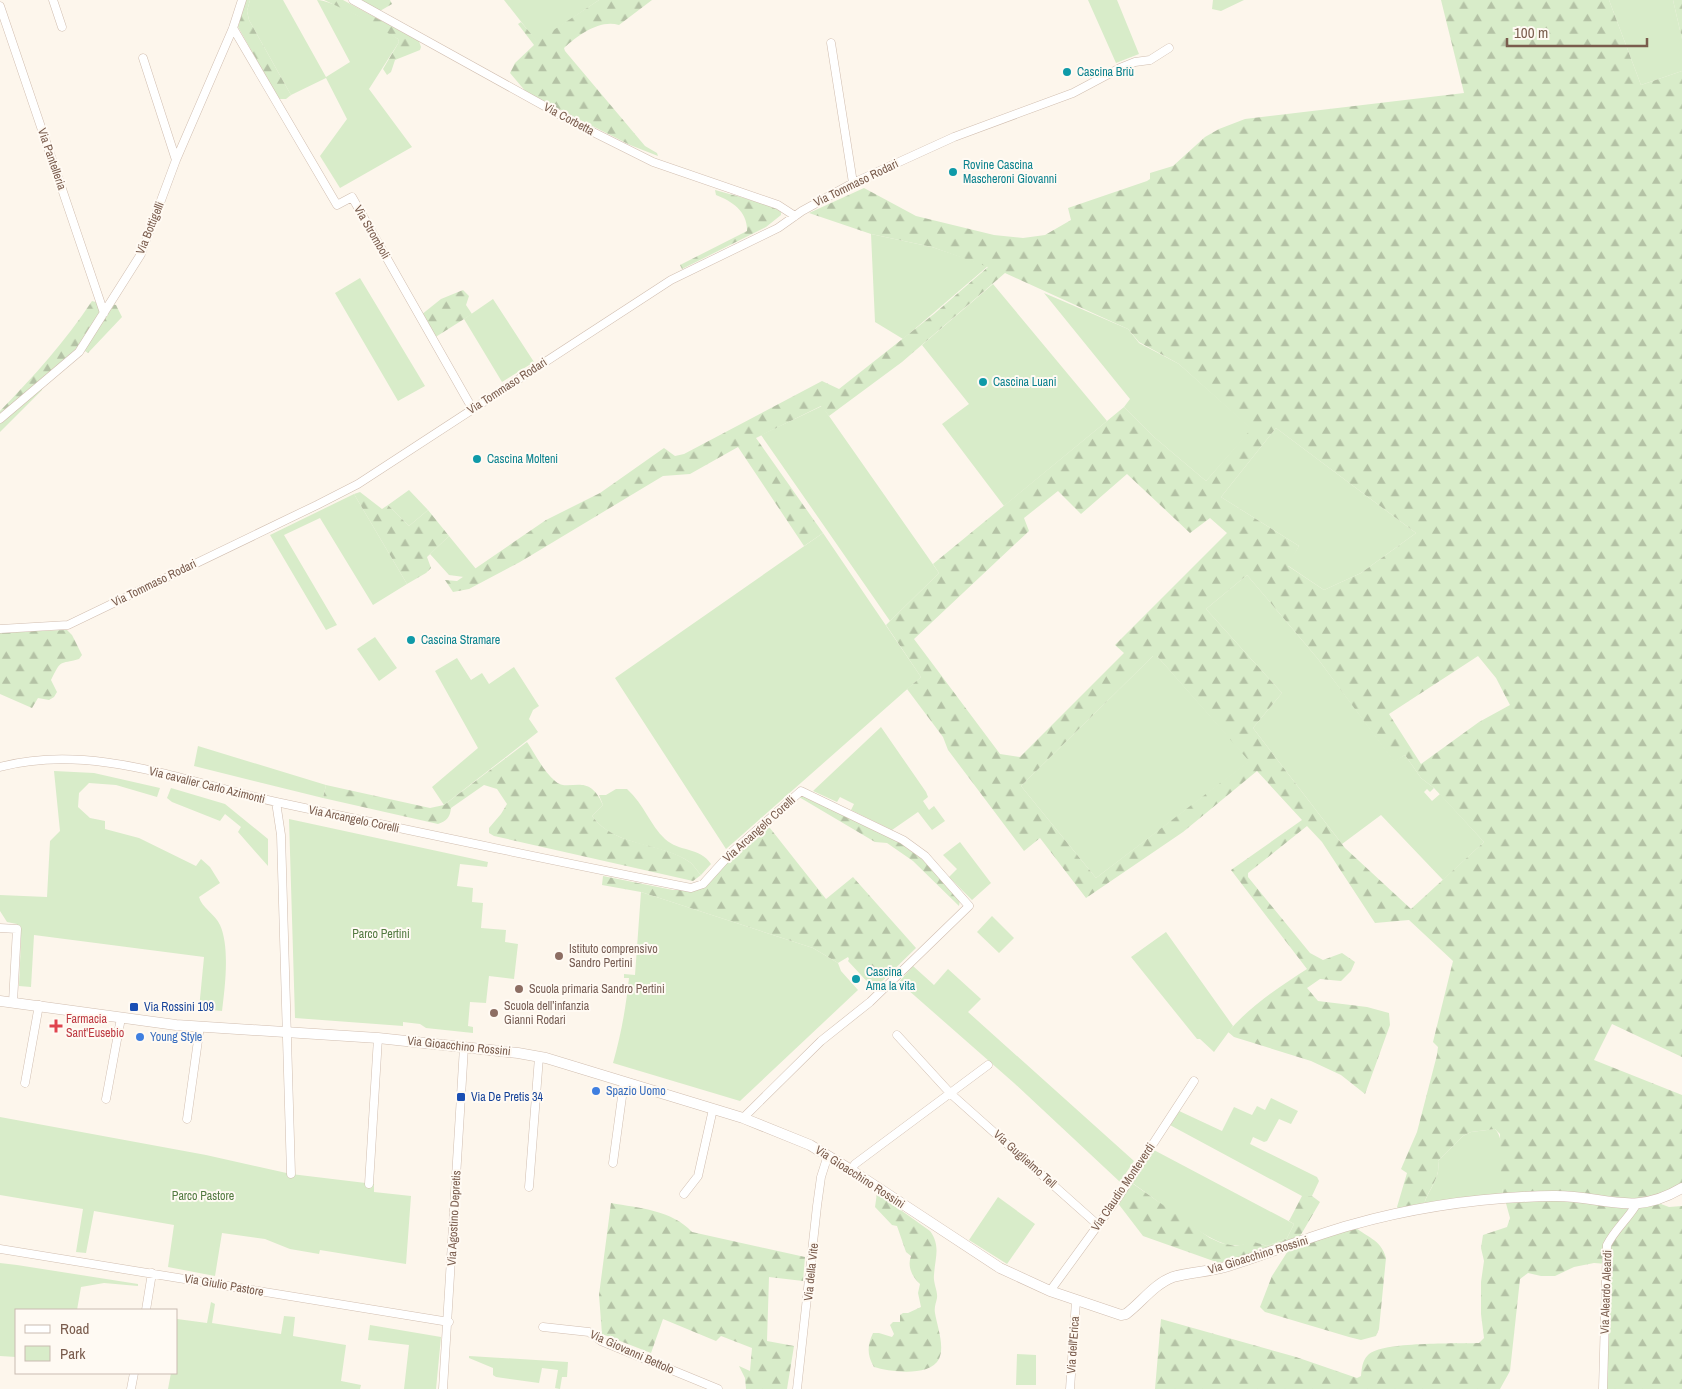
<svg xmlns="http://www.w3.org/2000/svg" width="1682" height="1389" font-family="'Archivo Narrow',sans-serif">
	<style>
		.green { fill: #d8ecc9 }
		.forest { fill: url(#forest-firs); fill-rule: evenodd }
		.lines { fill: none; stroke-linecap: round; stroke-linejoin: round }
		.minor-casing { stroke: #d1beb0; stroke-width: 9 }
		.tertiary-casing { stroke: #d1beb0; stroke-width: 11 }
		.minor { stroke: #fff; stroke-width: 8 }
		.tertiary { stroke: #fff; stroke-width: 10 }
		.culture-dot { fill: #0f9aa8; stroke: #fffaf3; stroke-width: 2 }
		.education-dot { fill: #8d6e63; stroke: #fffaf3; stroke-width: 2 }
		.transit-dot { fill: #1a4fb4; stroke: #fffaf3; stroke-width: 2 }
		.health-dot { fill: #e0444e; stroke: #fffaf3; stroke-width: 2 }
		.shop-dot { fill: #3f7fe0; stroke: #fffaf3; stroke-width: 2 }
		.labels { text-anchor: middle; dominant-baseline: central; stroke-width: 4; stroke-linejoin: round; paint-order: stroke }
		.culture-label { font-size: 12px; fill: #0d838f; stroke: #fffaf3; text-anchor: start }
		.street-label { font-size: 12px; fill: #7a5c4d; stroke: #fffaf3 }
		.park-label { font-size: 12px; fill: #537a41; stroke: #fffaf3 }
		.education-label { font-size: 12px; fill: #785e54; stroke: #fffaf3; text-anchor: start }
		.transit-label { font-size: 12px; fill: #164399; stroke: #fffaf3; text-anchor: start }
		.health-label { font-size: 12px; fill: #be3a42; stroke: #fffaf3; text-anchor: start }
		.shop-label { font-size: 12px; fill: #366cbe; stroke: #fffaf3; text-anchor: start }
	</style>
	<defs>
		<pattern id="forest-firs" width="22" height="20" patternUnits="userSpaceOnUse" patternTransform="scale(1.25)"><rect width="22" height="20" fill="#d8ecc9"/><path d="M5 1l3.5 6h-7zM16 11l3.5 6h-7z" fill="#b4c2a5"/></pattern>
	</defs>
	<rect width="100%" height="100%" fill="#fdf6ec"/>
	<path class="green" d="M250 0H283L326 77 350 62 317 0C333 0 383 28 398 39L399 42 369 89 412 147 340 188 320 156 347 119 326 78 291 95 249 20 247 11Z
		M504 0H599L537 42Z
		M1088 0H1117L1139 54 1116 63Z
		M1213 0H1244L1221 11 1212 9Z
		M1609 0H1673L1682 39V71L1641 85Z
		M871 234 932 247 988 266 903 339 875 322Z
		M360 278 425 386 398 401 335 293Z
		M993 284 1107 421 1004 506 942 424 969 404 922 345Z
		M1044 293 1128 329 1139 343 1179 364 1252 429 1206 481 1154 437 1124 407 1130 399Z
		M493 299 534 362 502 382 464 319Z
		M822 406 939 573 890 621 761 435Z
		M1276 428 1416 533 1361 573 1324 590 1287 565 1299 546 1221 497Z
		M409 490 428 510 409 526 388 505Z
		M354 494 407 584 373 605 320 518 284 535 337 625 326 630 270 535Z
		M823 533 921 677 726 849 615 678Z
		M449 536 476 569 464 577 449 575 430 554Z
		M1247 575 1318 659 1394 761 1405 755 1421 778 1434 788 1430 792 1427 789 1424 792 1432 801 1440 794 1484 842 1443 880 1381 815 1342 844 1253 728 1282 693 1206 609Z
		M375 637 397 668 379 681 357 649Z
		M1153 656H1157L1250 761 1096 878 1021 786Z
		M457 658 471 680 482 673 489 684 514 667 539 706 533 710 529 719 538 732 444 805 432 787 478 748 435 671Z
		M881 727 926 792 928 797 923 801 929 810 934 806 945 821 932 830 918 812 892 830 851 810 854 804 840 797 837 802 813 791Z
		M198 746 326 785 323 798 194 766Z
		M54 771 94 773 160 788 157 797 116 785 89 783 79 793 78 807 90 818 105 821V829L139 838 196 866 201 859 210 867 220 883 199 897C202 908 215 914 220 925 230 947 225 987 222 1011L199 1009 204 957 34 935 31 987 19 986 21 940 17 924 7 922 0 911V895L47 897 50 841 60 831Z
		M171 788 225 804 268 839V866L238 832 241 827 225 814 220 821 172 802 167 798Z
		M616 789H627C644 804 650 825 665 839 679 852 700 847 711 864L701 875C698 872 694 866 691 863 662 842 615 848 592 816L603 805 599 795H606Z
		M289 819 488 862 487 867 460 864 457 886 473 888 472 902 483 903 481 928 506 930 505 942 518 944 514 979 489 976 486 1003 470 1002 468 1026 473 1027V1033L426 1028 420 1024 403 1022V1026L295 1018Z
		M960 842 991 883 972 900 949 877 957 869 943 855Z
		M641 892 813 948 838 963 841 971 858 990 740 1101 613 1063C621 1035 626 1007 629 978H624V974L635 975Z
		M992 916 1014 938 999 953 977 932Z
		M1166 932 1233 1026 1214 1052 1200 1039H1197L1131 957Z
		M913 966 934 985 948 969 981 999 968 1012 1134 1161 1120 1182 1014 1083 899 982Z
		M1271 1098 1298 1111 1291 1124 1279 1119 1267 1141 1264 1142 1253 1137 1250 1144 1317 1177 1319 1181 1312 1196H1302L1168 1124 1177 1110 1222 1131 1234 1107 1252 1115 1257 1106 1265 1110Z
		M0 1117 206 1155 291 1174 374 1184V1192L411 1196 406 1264 320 1250 319 1254 290 1249 265 1239 222 1233 215 1276 168 1267 174 1225 94 1211 86 1253 76 1252 83 1209 0 1195Z
		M1495 1129C1507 1141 1499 1175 1503 1193L1424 1204C1429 1189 1441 1178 1438 1161L1463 1136 1471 1132Z
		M1152 1149 1294 1224 1287 1238 1267 1246C1253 1240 1239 1249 1225 1244 1198 1235 1156 1199 1131 1182Z
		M998 1197 1035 1224 1007 1264 969 1240Z
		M0 1263 17 1265 138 1284V1286L104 1283 81 1287 77 1310H16V1357L0 1356Z
		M211 1302 215 1304 212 1323 281 1334 284 1316 295 1317 293 1336 346 1345 341 1381 361 1385 360 1389H168L171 1373H176L177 1319 207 1323Z
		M370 1325 441 1337 436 1389H404L409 1345 368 1340Z
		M1017 1354 1036 1355V1385H1016Z
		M469 1356 568 1362 567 1377H562L560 1389 555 1388 558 1370 542 1368 539 1383 496 1377 493 1375V1368L469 1358Z"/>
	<path class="forest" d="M245 0H250L247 11 249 20 291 95 286 99H280L277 96 238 27Z
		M324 0H343L419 41 421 47 420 50 395 60 391 72 387 75 383 69 399 42 398 39 356 15Z
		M360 0H390L392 4 380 11Z
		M599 0H652L619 25C600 19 578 35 564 48L565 51 645 146 657 153 658 156 630 145 527 93 510 73 515 63 534 45 518 24 521 22 537 41Z
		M1441 0H1609L1641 85 1682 71V1057L1612 1024 1594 1060 1682 1095V1183L1669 1192 1661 1204 1669 1207 1682 1206V1389H1605L1608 1264 1594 1263 1574 1267 1555 1276H1541L1528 1273 1520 1279 1510 1371 1500 1389H1155L1161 1319 1296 1357 1357 1378 1361 1376C1362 1368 1362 1361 1368 1355 1382 1341 1457 1344 1479 1343L1484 1338 1481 1314V1282L1484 1261 1481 1248 1483 1235 1507 1227 1510 1218 1501 1185 1500 1134 1495 1129 1471 1132 1463 1136 1438 1161C1441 1178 1429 1188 1424 1204L1399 1210 1397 1207 1407 1173 1401 1169 1417 1132 1437 1055 1438 1047 1433 1042 1453 961 1409 920 1375 923 1322 842 1307 826 1248 873V877L1310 953 1323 960 1342 953 1355 962 1351 971 1341 981 1320 979 1307 988 1318 1001 1367 1007 1389 1013 1390 1025 1365 1094 1341 1075 1311 1061 1234 1037 1228 1032C1250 1006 1279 987 1307 969L1231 870 1302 820 1257 771 1183 832 1086 898 1040 838 1024 851 948 750 943 737 907 689 921 677 886 625 939 573 933 564 1124 407 1154 437 1206 481 1251 429 1179 364 1139 342 1128 329 1005 273 902 362 829 416 821 406 756 438 823 533 804 546 738 447 690 474 663 476 520 562 469 589 453 592 445 580 457 581 546 520 600 493 664 448 675 456 684 454 822 381 839 389 934 314 988 267 932 247 871 234 809 213 864 188 916 216 994 235 1023 238 1045 235 1071 220 1068 208 1147 181 1150 179V173L1173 166 1205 137 1219 129 1245 119 1464 93ZM1276 428 1416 533 1361 573 1324 590 1288 566 1299 546 1221 497ZM1127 474 1190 533 1210 518 1227 533 1115 645 1124 653 1020 757 1000 754 914 639 1029 531 1024 518 1058 491 1081 514ZM1247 575 1318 659 1394 762 1405 755 1421 778 1434 788 1484 842 1411 909 1345 848 1253 728 1282 693 1206 609ZM1153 656H1157L1249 761 1096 878 1021 786ZM1478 656 1496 678 1510 705 1479 722 1421 764 1389 714Z
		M1673 0H1682V39Z
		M715 190 773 206 781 212V215L766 227 682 269 680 265 747 231C748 212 732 201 716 195Z
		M463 290 469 296 466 305 472 314 434 338 421 315 441 299Z
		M92 301 99 303 103 313 77 352 0 419V411C34 376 65 342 92 301Z
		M110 304 116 305 122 317 88 353 82 349Z
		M41 386 42 390 0 432V423Z
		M360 492 382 509 388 505 409 526 428 510 449 536 427 557 431 568 426 573 407 584 354 494Z
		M67 630 72 635 82 655 79 659C59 665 62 658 51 680L57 692 54 697 49 700 38 698 32 708 0 694V632Z
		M527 742C535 754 544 772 555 781 569 794 588 770 603 805L592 816C615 848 662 841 691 863 694 866 698 872 701 875L693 881 494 836 489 833V828L501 814 507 804 497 789 484 785 451 808C450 817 447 821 438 824L323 798 326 785 430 808 444 805Z
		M804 796 899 841 928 864 960 900 959 906 913 861 887 843 875 842 799 797Z
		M766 823 826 899 853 877 916 948 874 989 848 961 849 959 848 957 838 963 813 948 641 892 602 885 603 876 673 890H684L703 884Z
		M1129 1181 1210 1238 1221 1243 1235 1246 1254 1242 1267 1246 1287 1238 1294 1224 1289 1221 1302 1196H1312L1320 1202 1299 1238 1222 1264 1143 1236 1117 1202Z
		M877 1193 930 1231C941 1246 935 1258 934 1275 933 1283 938 1291 937 1298 936 1303 934 1307 935 1313 937 1326 945 1346 939 1359 930 1377 890 1372 874 1367 867 1355 867 1346 873 1333H879L892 1337 894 1334 890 1325 893 1322H900V1315L903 1313H908L921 1307 918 1293 920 1284C912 1277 907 1266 911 1256L906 1252 897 1226 892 1225 875 1207Z
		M611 1203C639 1208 672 1210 692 1232L805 1257 803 1281 769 1277 767 1341 794 1346 787 1389H746L745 1378 739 1366 750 1371 752 1348 721 1336 716 1341 663 1319 651 1353 602 1334 599 1295Z
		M1352 1225C1366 1237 1381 1239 1386 1258L1379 1329 1376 1336 1361 1340 1349 1337 1265 1312 1260 1307 1272 1276 1293 1243Z"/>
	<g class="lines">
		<defs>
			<path id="minor" d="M53 0 62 27
				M353 0 575 123 653 162 778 205 795 216
				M0 6 104 313
				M233 28 337 205 352 197 472 408
				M831 43 853 183
				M143 58 176 160
				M0 419 79 352 141 254 176 160 233 28 242 0
				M0 629 68 625 317 505 358 484 671 280 778 228 802 211 853 183 954 137 1073 93 1120 68 1135 62 1150 60 1169 48
				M0 767C94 742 190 784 281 803 417 832 554 861 691 888L703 884 731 853 801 791 903 840 925 856 969 906 870 1002 821 1041 743 1118
				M276 802 281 835 291 1174
				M0 928 17 929 13 1002
				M897 1035 951 1094 1098 1225
				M25 1083 39 1005
				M106 1099 121 1018
				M187 1119 200 1026
				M613 1163 624 1082
				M851 1170 855 1164 988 1065
				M369 1184 378 1038
				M529 1187 539 1057
				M684 1194 698 1176 713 1109
				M0 1249 449 1322
				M1050 1291 1117 1199 1194 1081
				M146 1310 152 1273
				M543 1327 589 1332 601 1341 718 1389
				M131 1389 134 1373
				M443 1389 464 1047
				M797 1389 817 1206 821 1177 828 1155
				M1070 1389 1076 1301
				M1603 1389 1607 1245C1616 1228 1627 1220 1636 1205"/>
			<path id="tertiary" d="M0 1001 176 1025 378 1038 518 1053 546 1058 743 1118 810 1145 851 1170 1000 1268 1050 1291 1121 1315 1126 1314C1141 1303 1154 1284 1173 1277 1190 1272 1208 1272 1225 1267 1267 1254 1308 1237 1351 1225 1415 1207 1486 1197 1553 1196 1604 1195 1632 1218 1682 1188"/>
		</defs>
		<use href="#minor" class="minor-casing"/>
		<use href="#tertiary" class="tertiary-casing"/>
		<use href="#minor" class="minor"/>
		<use href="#tertiary" class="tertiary"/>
	</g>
	<g class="culture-dot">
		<circle cx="1067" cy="72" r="5"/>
		<circle cx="953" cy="172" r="5"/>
		<circle cx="983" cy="382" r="5"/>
		<circle cx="477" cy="459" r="5"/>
		<circle cx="411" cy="640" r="5"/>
		<circle cx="856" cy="979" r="5"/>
	</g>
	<g class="education-dot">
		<circle cx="559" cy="956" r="5"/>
		<circle cx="519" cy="989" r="5"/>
		<circle cx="494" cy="1013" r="5"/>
	</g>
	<g class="transit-dot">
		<rect x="129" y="1002" width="10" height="10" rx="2.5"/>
		<rect x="456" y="1092" width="10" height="10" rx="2.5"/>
	</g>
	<path class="health-dot" d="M53.5 1018.5h5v5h5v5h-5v5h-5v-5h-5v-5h5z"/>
	<g class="shop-dot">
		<circle cx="140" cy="1037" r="5"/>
		<circle cx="596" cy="1091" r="5"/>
	</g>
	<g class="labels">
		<g class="culture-label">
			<text x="1077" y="72">Cascina Briù</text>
			<text x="963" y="165">Rovine Cascina<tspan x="963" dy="14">Mascheroni Giovanni</tspan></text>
			<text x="993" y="382">Cascina Luani</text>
			<text x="487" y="459">Cascina Molteni</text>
			<text x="421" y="640">Cascina Stramare</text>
			<text x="866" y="972">Cascina<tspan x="866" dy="14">Ama la vita</tspan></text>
		</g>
		<g class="street-label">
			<text transform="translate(569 119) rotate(28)">Via Corbetta</text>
			<text transform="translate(52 159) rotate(71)">Via Pantelleria</text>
			<text transform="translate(856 183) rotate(-26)">Via Tommaso Rodari</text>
			<text transform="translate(150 228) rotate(-68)">Via Bottigelli</text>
			<text transform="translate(372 232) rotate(60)">Via Stromboli</text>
			<text transform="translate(507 386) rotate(-33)">Via Tommaso Rodari</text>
			<text transform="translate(154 583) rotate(-26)">Via Tommaso Rodari</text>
			<text transform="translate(207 785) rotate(14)">Via cavalier Carlo Azimonti</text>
			<text transform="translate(354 819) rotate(12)">Via Arcangelo Corelli</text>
			<text transform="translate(759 829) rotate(-42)">Via Arcangelo Corelli</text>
			<text transform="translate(459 1046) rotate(6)">Via Gioacchino Rossini</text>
			<text transform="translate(1025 1159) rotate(42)">Via Guglielmo Tell</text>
			<text transform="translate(860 1177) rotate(33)">Via Gioacchino Rossini</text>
			<text transform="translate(1123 1187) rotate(-56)">Via Claudio Monteverdi</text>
			<text transform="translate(454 1218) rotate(-87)">Via Agostino Depretis</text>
			<text transform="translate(1258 1255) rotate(-17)">Via Gioacchino Rossini</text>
			<text transform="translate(811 1272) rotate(-84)">Via della Vite</text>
			<text transform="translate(224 1285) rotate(10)">Via Giulio Pastore</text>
			<text transform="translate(1606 1292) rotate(-88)">Via Aleardo Aleardi</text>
			<text transform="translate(1073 1345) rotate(-86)">Via dell'Erica</text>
			<text transform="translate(632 1352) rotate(24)">Via Giovanni Bettolo</text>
		</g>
		<g class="park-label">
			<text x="381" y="934">Parco Pertini</text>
			<text x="203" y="1196">Parco Pastore</text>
		</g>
		<g class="education-label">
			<text x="569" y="949">Istituto comprensivo<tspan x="569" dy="14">Sandro Pertini</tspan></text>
			<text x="529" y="989">Scuola primaria Sandro Pertini</text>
			<text x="504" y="1006">Scuola dell’infanzia<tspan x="504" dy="14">Gianni Rodari</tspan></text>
		</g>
		<g class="transit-label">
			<text x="144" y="1007">Via Rossini 109</text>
			<text x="471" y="1097">Via De Pretis 34</text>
		</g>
		<g class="health-label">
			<text x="66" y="1019">Farmacia<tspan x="66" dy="14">Sant'Eusebio</tspan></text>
		</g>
		<g class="shop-label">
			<text x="150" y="1037">Young Style</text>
			<text x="606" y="1091">Spazio Uomo</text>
		</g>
	</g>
	<rect x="15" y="1309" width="162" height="65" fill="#fffaf3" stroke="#cabbb1"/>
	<rect x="25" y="1325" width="25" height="8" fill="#ffffff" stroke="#cabbb1"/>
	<text x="60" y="1334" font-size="15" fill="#7a5c4d">Road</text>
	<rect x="25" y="1346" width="25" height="15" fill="#d8ecc9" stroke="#cabbb1"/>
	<text x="60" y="1359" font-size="15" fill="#7a5c4d">Park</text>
	<path d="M1507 38v8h140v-8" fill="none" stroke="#7a5c4d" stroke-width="2.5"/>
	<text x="1514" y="38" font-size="15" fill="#7a5c4d" stroke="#fffaf3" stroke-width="4" paint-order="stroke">100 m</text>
</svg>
